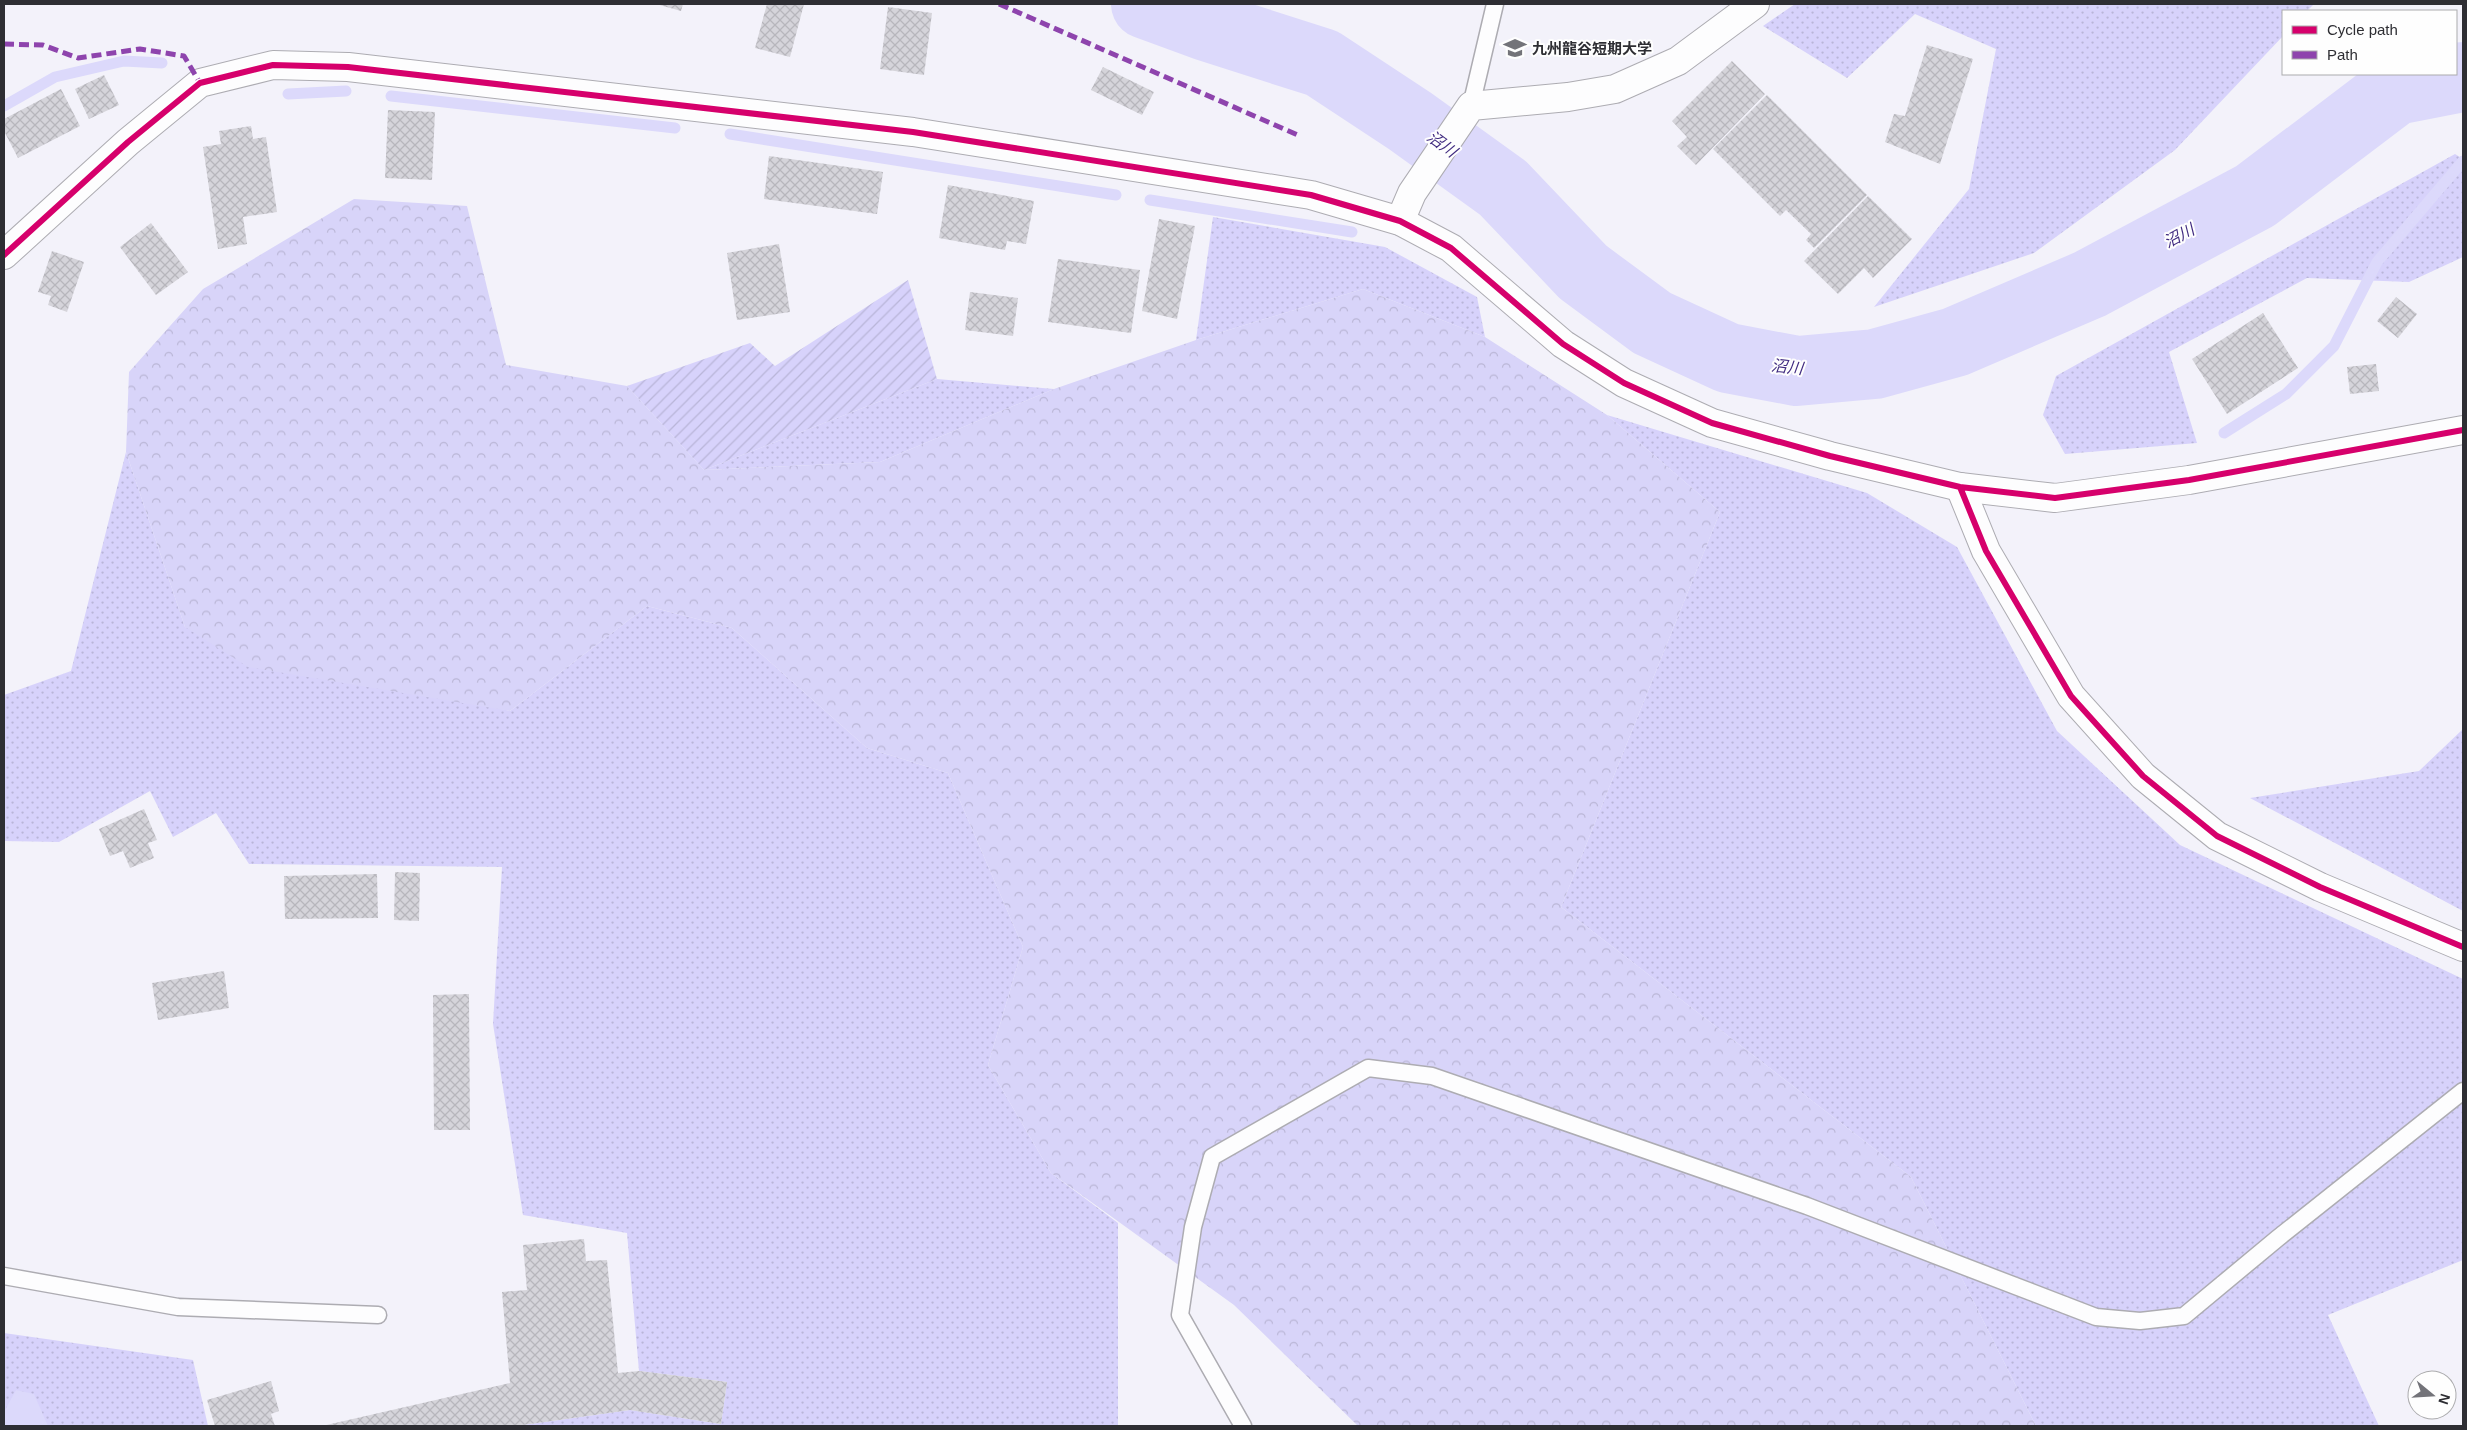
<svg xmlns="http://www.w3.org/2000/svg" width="2467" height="1430" font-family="Arial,'Noto Sans JP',sans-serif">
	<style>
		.grass { fill: url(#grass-dots) }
		.forest { fill: url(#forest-crowns) }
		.garden { fill: url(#garden-furrows) }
		.water { fill: #dcd9fb }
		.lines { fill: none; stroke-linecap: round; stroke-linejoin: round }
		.stream { stroke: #dcd9fb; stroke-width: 11 }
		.river { stroke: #dcd9fb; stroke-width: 70 }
		.building { fill: url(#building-cross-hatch) }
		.lane-casing { stroke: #adacb2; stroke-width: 19 }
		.street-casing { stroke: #adacb2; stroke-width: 30 }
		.secondary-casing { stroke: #adacb2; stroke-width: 30 }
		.lane { stroke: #fdfdfe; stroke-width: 16 }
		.street { stroke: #fdfdfe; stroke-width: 28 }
		.secondary { stroke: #fdfdfe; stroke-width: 28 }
		.quiet { stroke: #8e44ad; stroke-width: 5; stroke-dasharray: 10 5; stroke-linecap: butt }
		.cycleway-casing { stroke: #fefefe; stroke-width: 9 }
		.cycleway { stroke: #d6006c; stroke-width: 6 }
		.labels { text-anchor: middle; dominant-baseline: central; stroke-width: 4; stroke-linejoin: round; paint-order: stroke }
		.poi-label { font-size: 15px; font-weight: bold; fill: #2e2e33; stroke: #fefefe; text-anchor: start }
		.water-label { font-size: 16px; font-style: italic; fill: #412c81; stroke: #fefefe }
	</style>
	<defs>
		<pattern id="grass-dots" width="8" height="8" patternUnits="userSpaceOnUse" patternTransform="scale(1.25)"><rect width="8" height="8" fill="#d7d2fb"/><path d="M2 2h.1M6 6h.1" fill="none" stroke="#b9b5d8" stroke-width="1.8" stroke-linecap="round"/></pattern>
		<pattern id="forest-crowns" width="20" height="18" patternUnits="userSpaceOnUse" patternTransform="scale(1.25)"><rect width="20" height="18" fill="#d8d4f9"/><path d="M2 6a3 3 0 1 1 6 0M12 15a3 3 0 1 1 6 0" fill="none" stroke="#bab6d6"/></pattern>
		<pattern id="garden-furrows" width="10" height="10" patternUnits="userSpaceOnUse" patternTransform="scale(1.25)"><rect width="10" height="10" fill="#d7d2fb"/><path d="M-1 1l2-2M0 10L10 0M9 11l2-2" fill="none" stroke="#b9b5d8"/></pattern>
		<pattern id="building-cross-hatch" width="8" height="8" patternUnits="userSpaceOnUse" patternTransform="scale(1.25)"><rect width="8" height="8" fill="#d5d4da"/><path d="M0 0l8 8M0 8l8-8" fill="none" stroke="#b7b6bc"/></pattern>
	</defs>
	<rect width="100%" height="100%" fill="#f3f2fa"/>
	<path class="grass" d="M1795 4H2314L2307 11H2283V36L2175 150 2034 253 1874 307 1969 189 1996 49 1915 14 1847 78 1763 26Z
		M2455 154 2463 159V257L2409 282 2307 278 2169 352 2197 443 2065 454 2043 415 2056 376Z
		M1213 217 1385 247 1477 297 1485 337 1363 289 1196 340Z
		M937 379 1054 389 880 462 704 470Z
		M1607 415 1867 493 1957 547 2057 731 2180 845 2463 979V1260L2328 1315 2379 1426H2036L1911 1177 1561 907 1720 512Z
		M126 452 185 627 510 711 647 606 732 628 867 748 948 773 1023 947 988 1065 1051 1173 1118 1223V1426H516L630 1410 721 1424 727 1382 639 1371 627 1233 523 1215 493 1024 502 867 249 864 216 813 173 837 150 791 59 842 4 841V695L71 671Z
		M2463 729V911L2250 798 2419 771Z
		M4 1333 193 1360 208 1426H4Z"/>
	<path class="forest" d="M354 199 467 206 506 365 627 386 704 470 880 462 1054 389 1196 340 1363 289 1485 337 1607 415 1720 512 1561 907 1911 1177 2036 1426H1358L1234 1305 1051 1173 988 1065 1023 947 948 773 867 748 732 628 647 606 510 711 248 667 185 627 126 452 129 372 203 289Z"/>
	<path class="garden" d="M908 280 937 379 704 470 627 386 750 343 775 366Z"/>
	<path class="water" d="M16 1390 34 1394 48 1426H4V1412Z"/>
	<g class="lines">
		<path class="stream" d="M288 94 346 91
			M391 96 675 128
			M4 106 55 77 124 61 162 63
			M730 134 1116 195
			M1150 200 1352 232
			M2224 433 2286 394 2334 346 2377 262 2463 161"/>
		<path class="river" d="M1146 4 1206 26 1322 63 1410 121 1503 188 1583 272 1652 323 1728 358 1797 371 1875 364 1955 342 2090 284 2255 196 2395 90 2463 77"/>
	</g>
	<path class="building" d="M656 4H683L681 11Z
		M767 4H804L790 57 755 48Z
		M888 7 932 13 924 75 880 69Z
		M1927 45 1973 59 1940 164 1885 142 1894 114 1905 116Z
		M1732 61 1765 94 1696 165 1677 146 1687 137 1672 121Z
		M1103 67 1154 92 1142 115 1091 90Z
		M104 75 119 105 89 119 75 89Z
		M61 89 80 126 18 158 4 131V119Z
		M1767 95 1867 195 1814 248 1806 240 1811 234 1786 210 1780 216 1713 149Z
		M388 110 435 112 432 180 385 178Z
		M251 126 253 139 266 137 277 212 243 217 247 244 218 249 203 147 221 144 219 131Z
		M769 156 883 172 877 214 764 199Z
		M948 185 1034 201 1026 244 1007 241 1005 250 939 238Z
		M1868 196 1912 239 1873 278 1864 268 1838 294 1804 261Z
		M1159 219 1195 226 1177 319 1142 311Z
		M151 223 188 272 156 295 120 247Z
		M779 244 790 312 737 320 727 253Z
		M52 251 84 262 67 312 48 305 51 296 38 292Z
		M1058 259 1140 270 1131 333 1048 322Z
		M970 292 1018 298 1013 336 965 330Z
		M2396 297 2417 314 2398 338 2377 321Z
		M2263 313 2298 368 2227 414 2192 359Z
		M2376 364 2379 391 2350 394 2347 367Z
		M144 809 157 840 148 843 154 858 130 868 123 851 110 856 99 829Z
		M395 872 420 873 419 921 394 920Z
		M377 874 378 918 285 919 284 876Z
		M224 971 229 1008 158 1020 152 983Z
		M469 994 470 1130H434L433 995Z
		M584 1239 586 1261 607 1260 618 1373 639 1371 727 1382 721 1424 630 1410 516 1426H322L510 1383 502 1292 527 1290 523 1245Z
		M271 1381 279 1411 271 1414 275 1426H215L207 1400Z"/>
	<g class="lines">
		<defs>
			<path id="lane" d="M1471 106 1495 4
				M4 1276 178 1307 378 1315
				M1243 1426 1180 1315 1193 1227 1212 1157 1368 1068 1432 1076 1807 1206 2096 1317 2140 1321 2184 1316 2278 1238 2463 1091"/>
			<path id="street" d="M1400 221 1412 193 1471 106 1568 97 1615 89 1678 61 1755 4
				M1960 487 1986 551 2071 696 2143 776 2217 836 2320 887 2463 947"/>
			<path id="secondary" d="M4 255 128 142 200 83 273 65 348 67 913 132 1311 195 1400 221 1451 248 1563 344 1624 383 1712 423 1830 456 1960 487 2055 498 2189 480 2463 430"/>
		</defs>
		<use href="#lane" class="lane-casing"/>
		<use href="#street" class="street-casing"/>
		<use href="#secondary" class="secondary-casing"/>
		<use href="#lane" class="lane"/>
		<use href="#street" class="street"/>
		<use href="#secondary" class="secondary"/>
		<path class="quiet" d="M999 4 1300 136
			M4 44 43 45 78 58 140 49 184 56 200 83"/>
		<defs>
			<path id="cycleway" d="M4 255 128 142 200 83 273 65 348 67 913 132 1311 195 1400 221 1451 248 1563 344 1624 383 1712 423 1830 456 1960 487 2055 498 2189 480 2463 430
				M1960 487 1986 551 2071 696 2143 776 2217 836 2320 887 2463 947"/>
		</defs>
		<use href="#cycleway" class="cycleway-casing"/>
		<use href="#cycleway" class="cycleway"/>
	</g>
	<defs>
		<symbol id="university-bare" viewBox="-9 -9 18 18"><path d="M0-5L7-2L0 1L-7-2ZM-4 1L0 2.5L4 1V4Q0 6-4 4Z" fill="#737379" stroke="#fefefe" stroke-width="2.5" paint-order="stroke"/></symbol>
	</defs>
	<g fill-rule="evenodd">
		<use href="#university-bare" x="1499" y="32" width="32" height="32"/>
	</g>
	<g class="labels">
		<g class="poi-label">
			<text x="1532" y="48">九州龍谷短期大学</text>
		</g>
		<g class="water-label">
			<text transform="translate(1442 144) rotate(36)">沼川</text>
			<text transform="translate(2179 236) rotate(-28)">沼川</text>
			<text transform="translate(1787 367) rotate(6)">沼川</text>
		</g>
	</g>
	<rect width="2467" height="1430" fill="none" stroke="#2e2e33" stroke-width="10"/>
	<rect x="2282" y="10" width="175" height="65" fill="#fefefe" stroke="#ababad"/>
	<rect x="2292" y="26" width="25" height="8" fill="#d6006c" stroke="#ababad"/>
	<text x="2327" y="35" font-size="15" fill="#2e2e33">Cycle path</text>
	<rect x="2292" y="51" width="25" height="8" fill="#8e44ad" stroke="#ababad"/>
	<text x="2327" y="60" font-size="15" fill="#2e2e33">Path</text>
	<g transform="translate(2432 1395) rotate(108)"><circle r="24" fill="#fefefe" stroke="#ababad"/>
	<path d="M0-4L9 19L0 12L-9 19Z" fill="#737379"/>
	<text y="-8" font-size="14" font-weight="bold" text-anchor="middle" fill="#2e2e33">N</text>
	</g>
</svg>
